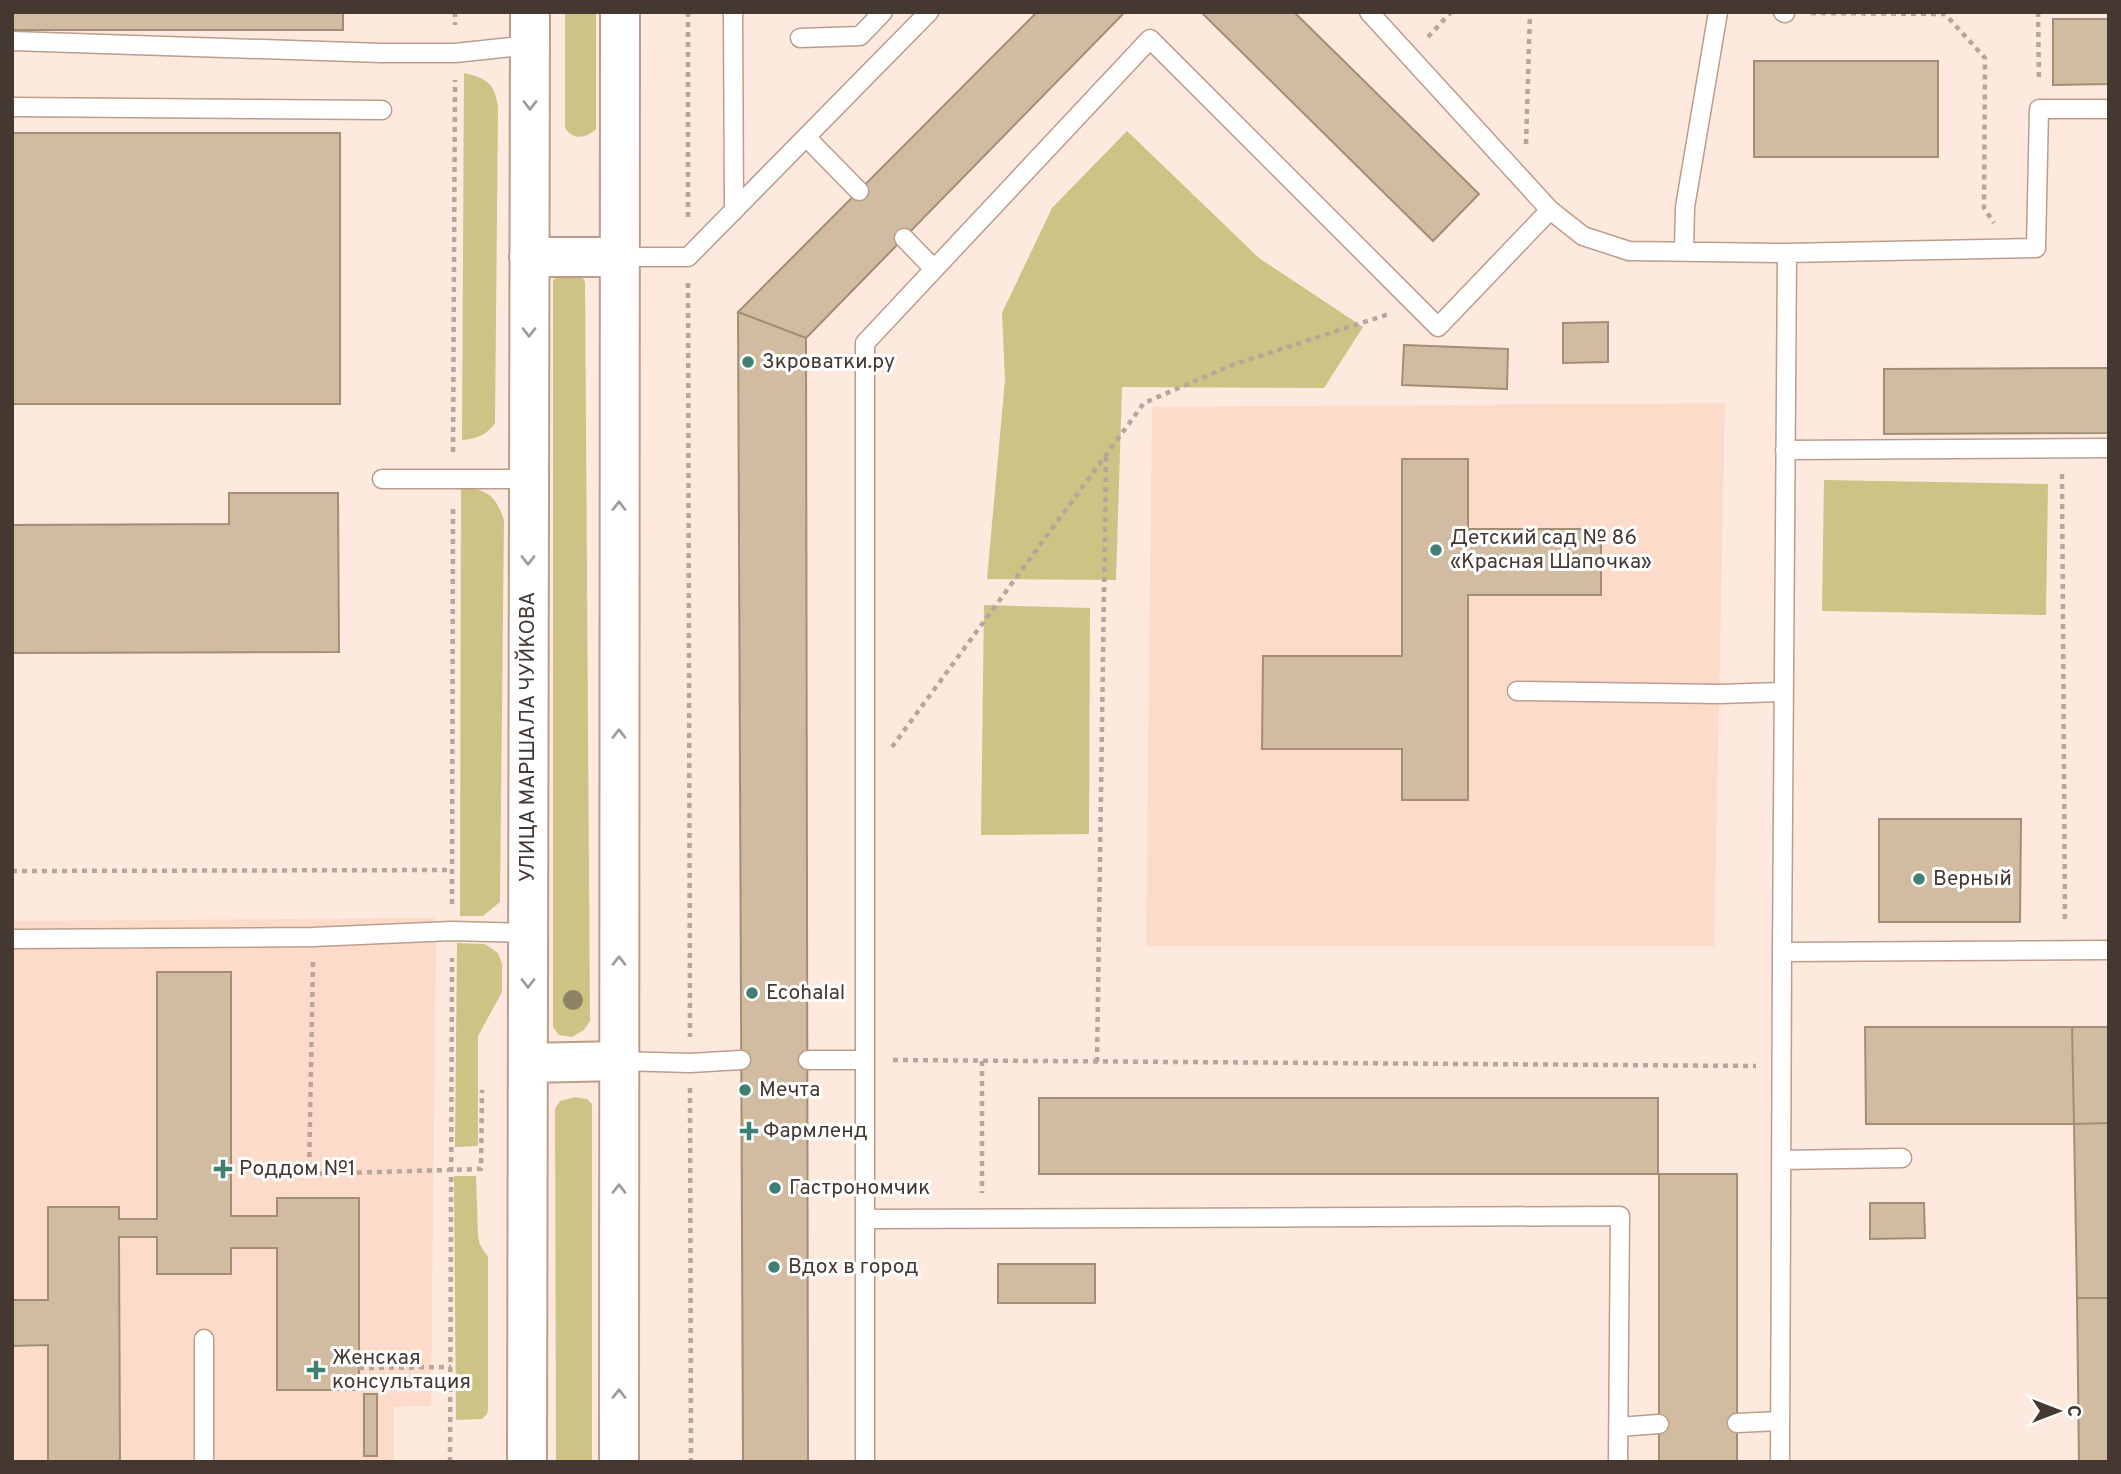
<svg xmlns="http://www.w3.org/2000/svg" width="2121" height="1474" font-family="Overpass,sans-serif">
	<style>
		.built { fill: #fddbca }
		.green { fill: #cdc385 }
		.building { fill: #d2bca1; stroke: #a28e74; stroke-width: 2 }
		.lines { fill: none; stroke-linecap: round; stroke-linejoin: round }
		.service-casing { stroke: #bc9d8c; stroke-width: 21 }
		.secondary-casing { stroke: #bc9d8c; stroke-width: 42 }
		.path { stroke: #b7a69c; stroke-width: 4.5; stroke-dasharray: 5 5; stroke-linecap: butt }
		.service { stroke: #fff; stroke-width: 18 }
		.secondary { stroke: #fff; stroke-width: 38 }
		.tree { fill: #8e8267 }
		.oneway { stroke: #a29c98 }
		.poi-dot { fill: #3e8071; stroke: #fff; stroke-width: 2.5 }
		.labels { text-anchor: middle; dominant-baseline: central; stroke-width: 6; stroke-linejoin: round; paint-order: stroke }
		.poi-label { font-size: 21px; fill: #453831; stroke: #fff; text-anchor: start }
		.street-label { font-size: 21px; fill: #453831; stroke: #fff }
	</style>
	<rect width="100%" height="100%" fill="#fde9de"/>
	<path class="built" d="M1725 403 1714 946H1146L1152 407Z
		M434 918 436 932 431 1406 394 1407V1462H12V921Z"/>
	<path class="green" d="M565 12H596V129C586 138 574 141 565 128Z
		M464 73C486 78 495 83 498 107L495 423C487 435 476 439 462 440Z
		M1127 131 1259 258 1363 327 1324 388 1122 387 1116 580 987 579 1005 380 1002 313 1052 208Z
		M562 273 581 274 585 282 590 1021 584 1030 572 1037 559 1035 553 1027V280Z
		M1824 480 2048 484 2046 615 1822 611Z
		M461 486C488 491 495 494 504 520L500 902 483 916H460Z
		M984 605 1090 608 1089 834 981 835Z
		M457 943 485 944 498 953 502 964V992L478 1036V1146L455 1147Z
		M575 1097 587 1099 592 1104V1462H556L555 1109 560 1101Z
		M454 1176H476L478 1236 480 1245 488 1257V1409L487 1414 482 1419 456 1420Z"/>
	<path class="building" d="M12 12H343V30H12Z
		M1037 12H1125L806 338 738 312Z
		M1201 12H1294L1479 194 1433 241Z
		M2053 19H2109V84L2053 85Z
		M1754 61H1938V157H1754Z
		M12 133H340V404H12Z
		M738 312 806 338 808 1462H743Z
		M1608 322V362L1563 363V323Z
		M1404 345 1508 349 1507 389 1402 385Z
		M2109 368V433L1884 434V369Z
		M1402 459H1468V529H1601V595H1468V800H1402V749H1262L1263 656H1402Z
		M229 493H338L339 652 12 653V525L229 524Z
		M1879 819H2021L2020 922H1879Z
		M157 972H231V1216H277V1198H359V1390H277V1248H231V1274H157V1237H119L120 1462H48V1345L12 1346V1300H48V1207H119V1219H157Z
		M1865 1027H2072L2074 1124H1866Z
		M2072 1027H2109V1123L2074 1124Z
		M1039 1098H1658V1174H1039Z
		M2109 1123V1298H2077L2074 1124Z
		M1659 1174H1737V1462H1659Z
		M1870 1203H1924L1925 1238 1870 1239Z
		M998 1264H1095V1303H998Z
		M2077 1298H2109V1462H2079Z
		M364 1394H377V1456H364Z"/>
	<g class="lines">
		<defs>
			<path id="service" d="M733 12 734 211
				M1369 12 1550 210 1583 236 1629 251 1787 253 1782 952 2109 950
				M1783 12 1785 13
				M800 38 860 36 883 12
				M12 41 382 53H455L530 45
				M12 107 382 110
				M806 137 859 191
				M904 238 934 269
				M1684 250 1685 207 1718 12
				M1787 253 2036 248 2039 109H2109
				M620 257H688L929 12
				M1785 450 2109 448
				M382 479H528
				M1517 691 1719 694 1783 692
				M12 939 313 937 452 931 528 933
				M808 1060H865
				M619 1061 690 1063 741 1060
				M1781 1160 1902 1158
				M865 1219 1620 1216 1618 1462
				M204 1339V1462
				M1737 1423 1780 1421
				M1618 1427 1659 1424
				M865 1462V343L1150 39 1438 327 1550 210
				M1780 1462 1782 952"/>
			<path id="secondary" d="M529 257H620
				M528 1063 619 1061
				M527 1462 530 12
				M619 1462 620 12"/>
		</defs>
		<use href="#service" class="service-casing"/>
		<use href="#secondary" class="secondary-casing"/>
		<path class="path" d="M455 12V25
			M688 12V218
			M2038 12 2039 81
			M1811 13 1945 14 1985 58 1984 208 1994 223
			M1428 37 1451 12
			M1526 144 1530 12
			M688 283 690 1037
			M453 452 455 80
			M2062 474 2065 923
			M892 747 1144 403 1232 365 1389 314
			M12 871 452 870
			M452 904 453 507
			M313 962 309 1174 481 1169 482 1090
			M893 1060 1756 1066
			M982 1061V1193
			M1097 1062 1106 457
			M690 1088 691 1462
			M359 1368 451 1367
			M450 1462 452 958"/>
		<use href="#service" class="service"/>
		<use href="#secondary" class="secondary"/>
	</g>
	<circle class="tree" cx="573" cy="1000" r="10"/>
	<defs><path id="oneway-chevron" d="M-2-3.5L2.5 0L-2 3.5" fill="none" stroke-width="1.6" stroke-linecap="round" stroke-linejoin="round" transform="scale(1.75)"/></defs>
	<g class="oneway">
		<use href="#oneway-chevron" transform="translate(530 105) rotate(90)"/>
		<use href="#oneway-chevron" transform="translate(529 332) rotate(90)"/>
		<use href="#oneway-chevron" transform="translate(619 506) rotate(-90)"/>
		<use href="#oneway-chevron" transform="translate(528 560) rotate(90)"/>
		<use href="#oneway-chevron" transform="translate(619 734) rotate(-90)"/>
		<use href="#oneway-chevron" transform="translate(619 961) rotate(-90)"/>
		<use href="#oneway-chevron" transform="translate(528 983) rotate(90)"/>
		<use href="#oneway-chevron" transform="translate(619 1189) rotate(-90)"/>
		<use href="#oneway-chevron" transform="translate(619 1394) rotate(-90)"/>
	</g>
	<g class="poi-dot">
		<circle cx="748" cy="362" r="7"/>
		<circle cx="1436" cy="550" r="7"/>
		<circle cx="1919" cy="879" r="7"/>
		<circle cx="752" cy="993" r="7"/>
		<circle cx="745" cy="1090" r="7"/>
		<path d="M745.5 1120.5h7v7h7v7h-7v7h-7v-7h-7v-7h7z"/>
		<path d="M219.5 1158.5h7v7h7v7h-7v7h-7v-7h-7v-7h7z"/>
		<circle cx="775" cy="1188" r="7"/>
		<circle cx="774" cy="1267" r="7"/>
		<path d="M312.5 1359.5h7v7h7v7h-7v7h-7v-7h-7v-7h7z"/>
	</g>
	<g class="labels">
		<g class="poi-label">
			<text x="762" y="362">3кроватки.ру</text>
			<text x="1450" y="538">Детский сад № 86<tspan x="1450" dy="24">«Красная Шапочка»</tspan></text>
			<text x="1933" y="879">Верный</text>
			<text x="766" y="993">Ecohalal</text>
			<text x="759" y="1090">Мечта</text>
			<text x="763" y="1131">Фармленд</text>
			<text x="239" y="1169">Роддом №1</text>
			<text x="789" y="1188">Гастрономчик</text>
			<text x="788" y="1267">Вдох в город</text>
			<text x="332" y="1358">Женская<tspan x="332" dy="24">консультация</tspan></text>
		</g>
		<g class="street-label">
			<text transform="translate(528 737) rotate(-90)">УЛИЦА МАРШАЛА ЧУЙКОВА</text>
		</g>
	</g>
	<rect width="2121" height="1474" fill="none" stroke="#453831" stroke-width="28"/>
	<g transform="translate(2058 1411) rotate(90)" stroke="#ffffff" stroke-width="5" paint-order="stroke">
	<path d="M0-5L12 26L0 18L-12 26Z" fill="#453831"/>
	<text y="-10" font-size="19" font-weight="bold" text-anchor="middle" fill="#453831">С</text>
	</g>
</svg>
